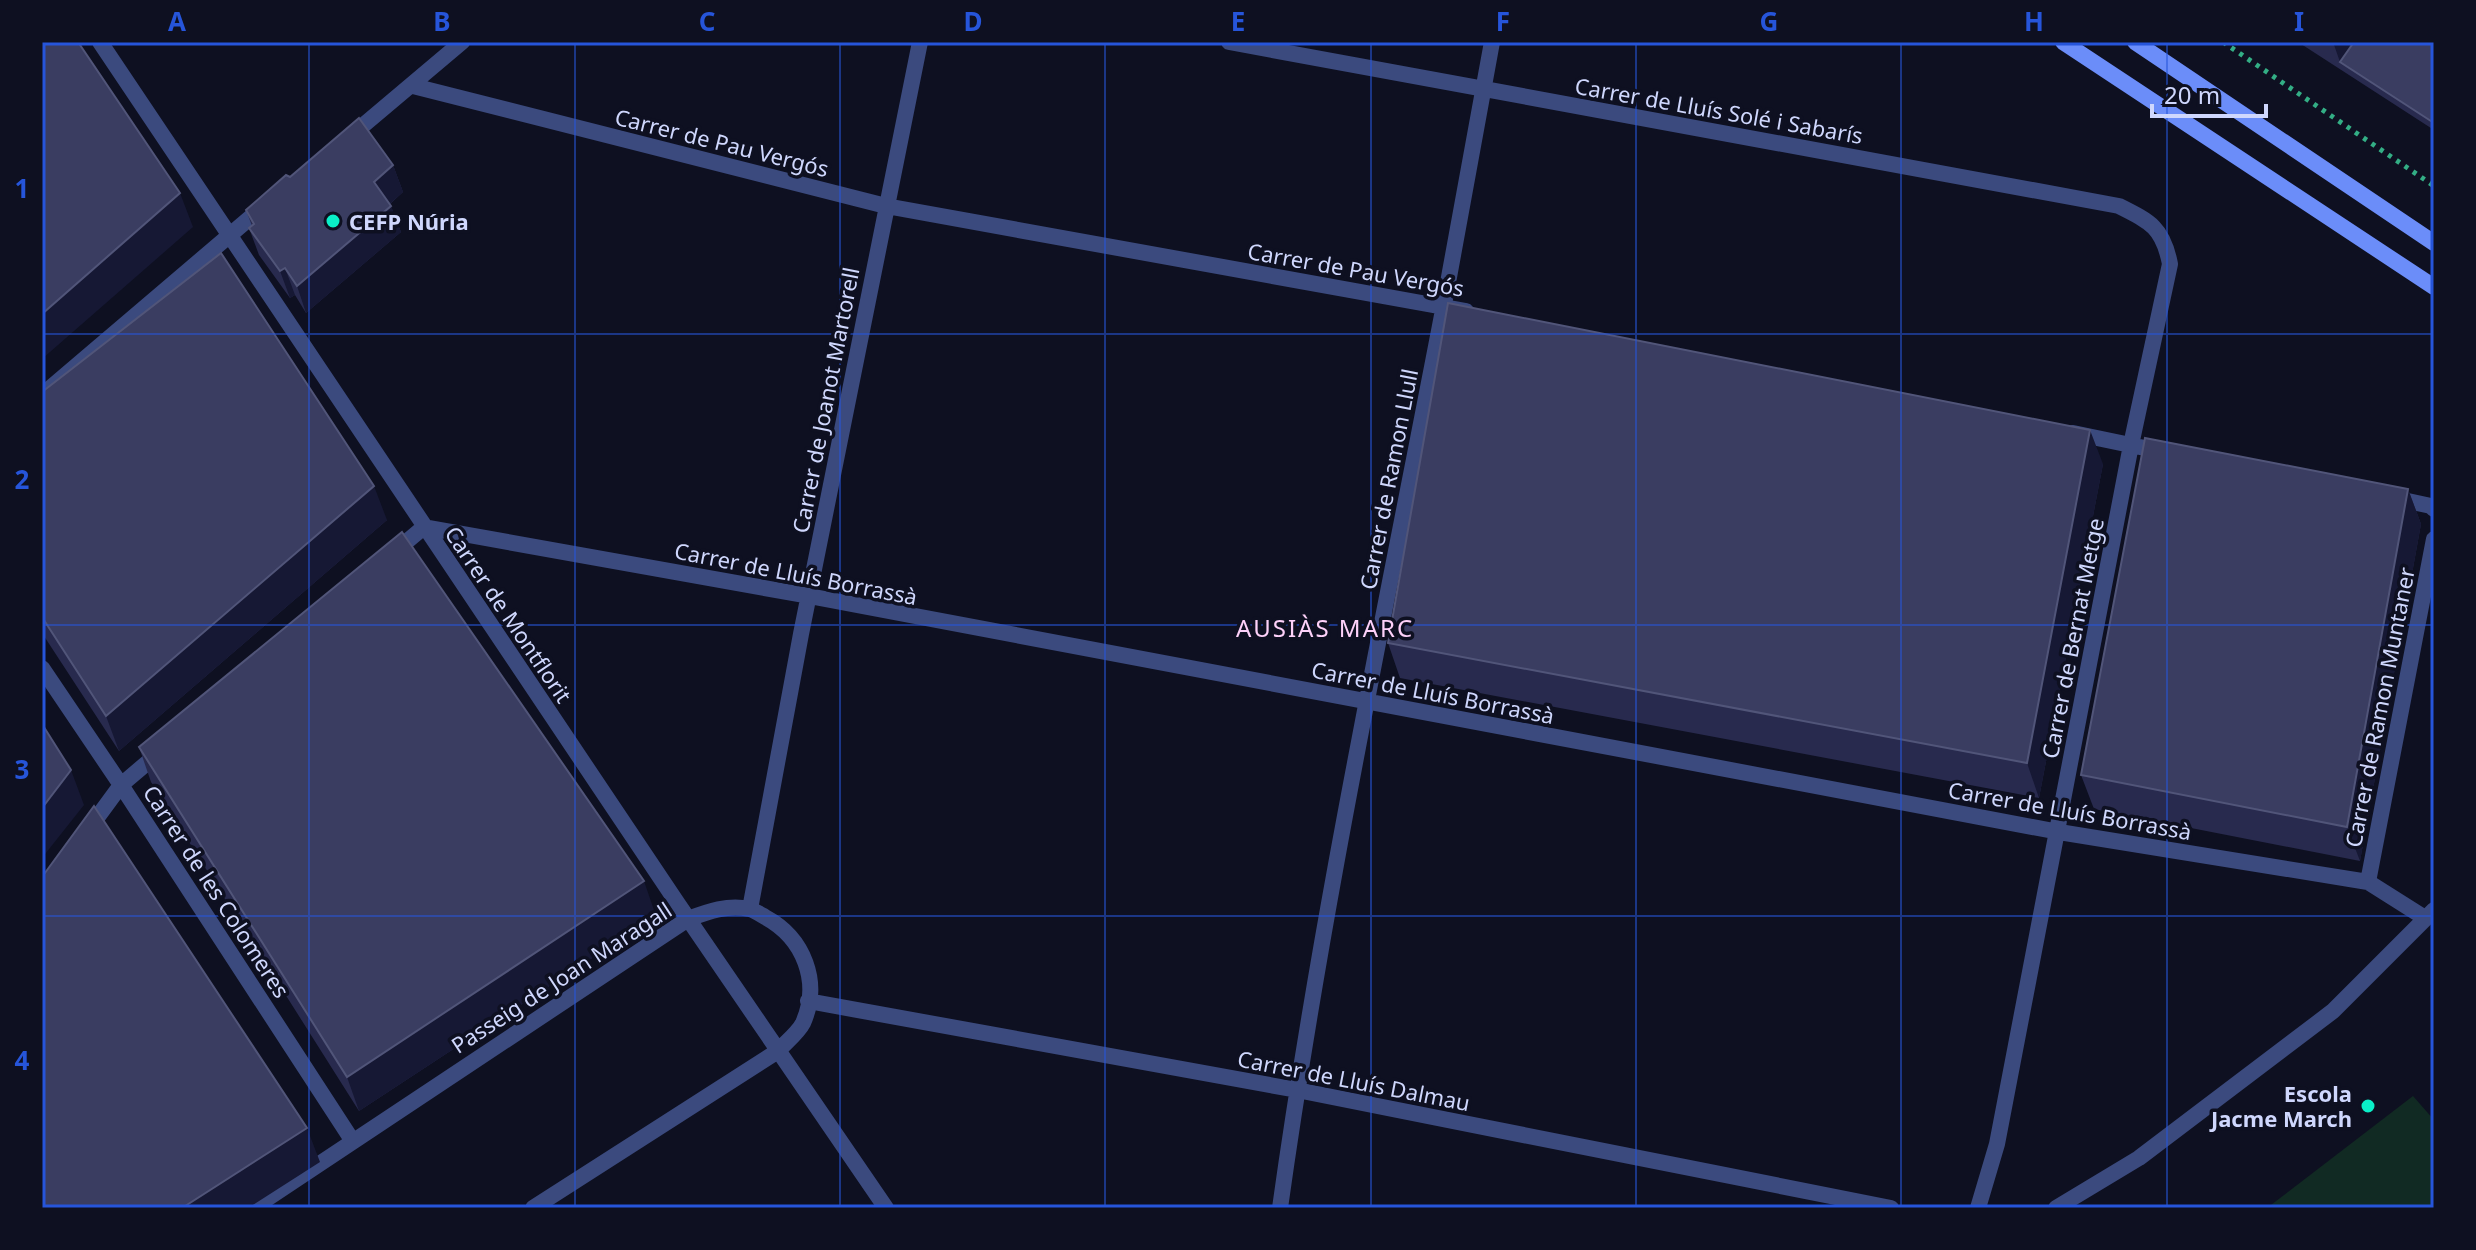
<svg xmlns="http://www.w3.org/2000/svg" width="2476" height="1250" font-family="'Noto Sans',sans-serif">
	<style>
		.green { fill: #112a23 }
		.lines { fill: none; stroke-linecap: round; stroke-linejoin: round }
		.path { stroke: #33ae85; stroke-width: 5; stroke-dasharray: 4 6; stroke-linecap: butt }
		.minor { stroke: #3b4a7e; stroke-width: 16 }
		.secondary { stroke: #6b8df9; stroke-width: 16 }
		.wall { fill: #282a4e }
		.shaded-wall { fill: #161834 }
		.building { fill: #3a3d61; stroke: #515579; stroke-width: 2 }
		.grid { fill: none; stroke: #2655da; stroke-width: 2; stroke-opacity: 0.55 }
		.poi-dot { fill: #0aefc8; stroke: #0e1021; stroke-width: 3 }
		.labels { text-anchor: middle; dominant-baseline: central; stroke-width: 7; stroke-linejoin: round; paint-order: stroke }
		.street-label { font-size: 22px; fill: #cfd7fd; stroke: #0e1021 }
		.poi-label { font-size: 22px; font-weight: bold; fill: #cfd7fd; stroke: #0e1021; text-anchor: start }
		.neighbourhood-label { font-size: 24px; letter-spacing: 2px; fill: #fdd1f9; stroke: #0e1021 }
		.neatline { fill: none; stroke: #2655da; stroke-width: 3 }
		.grid-label { font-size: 26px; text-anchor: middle; font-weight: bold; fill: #2655da }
	</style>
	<rect width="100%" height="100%" fill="#0e1021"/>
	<path class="green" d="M2413 1096 2434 1120V1208H2267Z"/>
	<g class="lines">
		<path class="path" d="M2223 42 2434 186"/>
		<path class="minor" d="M100 42 678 904 886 1208
			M1229 42 2119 206C2151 222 2163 228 2170 264L2131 445 1997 1144 1978 1208
			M413 86 886 206 1466 311
			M347 139 462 42
			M42 395 264 206
			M2073 433 2164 452
			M2394 498 2431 506 2434 509
			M392 554 424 527 809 596 2059 832 2368 882 2425 918
			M42 668 121 785 352 1140
			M88 830 121 785 161 751
			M2368 882 2434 539
			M750 909 801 634 920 42
			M808 1001 1297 1090 1891 1208
			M253 1208 688 919C707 912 728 904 749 909 754 910 760 914 765 917 804 938 821 982 803 1023 798 1033 785 1043 778 1051L533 1208
			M1280 1208C1322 907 1386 608 1443 310 1460 221 1475 131 1492 42
			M2056 1208 2139 1158 2333 1011 2434 910"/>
		<path class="secondary" d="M2063 42 2434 287
			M2135 42 2434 243"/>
	</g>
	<path class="wall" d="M2298 42H2434V130Z
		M393 165 403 192 390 204 401 232 306 313 295 295 290 298 259 255 249 228 252 226 246 210 290 177Z
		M42 392 387 520 119 751 42 633Z
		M2103 464 2039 798 1400 678 1388 643Z
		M2408 489 2421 524 2360 861 2094 809 2081 775Z
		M139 747 656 916 359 1111 151 782Z"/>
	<path class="shaded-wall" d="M2333 42H2365L2340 62Z
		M393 165 403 192 384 209 374 182Z
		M180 193 193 227 42 359V314Z
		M391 206 401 232 306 313 297 286Z
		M285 268 295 295 290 298 280 271Z
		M2090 430 2103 464 2039 798 2027 763Z
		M374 486 387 520 119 751 106 716Z
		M2408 489 2421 524 2360 861 2347 827Z
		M71 770 84 805 42 858V808Z
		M644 881 656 916 359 1111 347 1077Z
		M307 1128 320 1162 248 1208H182Z"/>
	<path class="building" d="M42 42H78L180 193 42 314Z
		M2354 42H2434V123L2340 62Z
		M359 118 393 165 374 182 391 206 297 286 285 268 280 271 249 228 254 224 246 210 286 175 290 177Z
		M221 253 374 486 106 716 42 617V392Z
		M1448 303 2090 430 2027 763 1388 643Z
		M2145 438 2408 489 2347 827 2081 775Z
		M402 532 644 881 347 1077 139 747Z
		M42 724 71 770 42 808Z
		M94 806 307 1128 182 1208H42V877Z"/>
	<path class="grid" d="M309 42V1208M575 42V1208M840 42V1208M1105 42V1208M1371 42V1208M1636 42V1208M1901 42V1208M2167 42V1208M42 334H2434M42 625H2434M42 916H2434"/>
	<g class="poi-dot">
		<circle cx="333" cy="221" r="8"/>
		<circle cx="2368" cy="1106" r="8"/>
	</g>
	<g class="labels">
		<g class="street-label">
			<text transform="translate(1719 110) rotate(10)">Carrer de Lluís Solé i Sabarís</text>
			<text transform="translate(722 142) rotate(14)">Carrer de Pau Vergós</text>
			<text transform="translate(1356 269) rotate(10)">Carrer de Pau Vergós</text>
			<text transform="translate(825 400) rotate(-79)">Carrer de Joanot Martorell</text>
			<text transform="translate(1388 479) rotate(-79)">Carrer de Ramon Llull</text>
			<text transform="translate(796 573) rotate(11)">Carrer de Lluís Borrassà</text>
			<text transform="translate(509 614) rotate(56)">Carrer de Montflorit</text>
			<text transform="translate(2072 638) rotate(-79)">Carrer de Bernat Metge</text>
			<text transform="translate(1433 692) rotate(11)">Carrer de Lluís Borrassà</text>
			<text transform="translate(2379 707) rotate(-79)">Carrer de Ramon Muntaner</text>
			<text transform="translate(2070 810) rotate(10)">Carrer de Lluís Borrassà</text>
			<text transform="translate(217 891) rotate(57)">Carrer de les Colomeres</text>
			<text transform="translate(561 977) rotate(-33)">Passeig de Joan Maragall</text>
			<text transform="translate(1354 1080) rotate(11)">Carrer de Lluís Dalmau</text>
		</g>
		<g class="poi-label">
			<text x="349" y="221">CEFP Núria</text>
			<text x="2352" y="1093" text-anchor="end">Escola<tspan x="2352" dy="25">Jacme March</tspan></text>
		</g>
		<g class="neighbourhood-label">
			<text x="1325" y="627">AUSIÀS MARC</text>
		</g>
	</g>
	<rect width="2476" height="1250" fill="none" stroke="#0e1021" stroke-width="88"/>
	<path d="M2152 104v12h114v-12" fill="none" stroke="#cfd7fd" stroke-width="4"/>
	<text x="2164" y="104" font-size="24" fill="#cfd7fd" stroke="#0e1021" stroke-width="6" paint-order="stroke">20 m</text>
	<rect x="44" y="44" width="2388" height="1162" class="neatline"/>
	<g class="grid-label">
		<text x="177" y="31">A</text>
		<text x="442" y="31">B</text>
		<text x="707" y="31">C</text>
		<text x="973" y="31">D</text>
		<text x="1238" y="31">E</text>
		<text x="1503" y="31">F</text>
		<text x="1769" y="31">G</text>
		<text x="2034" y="31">H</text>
		<text x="2299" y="31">I</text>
		<text x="22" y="198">1</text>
		<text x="22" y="489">2</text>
		<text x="22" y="779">3</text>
		<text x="22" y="1070">4</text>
	</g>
</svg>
